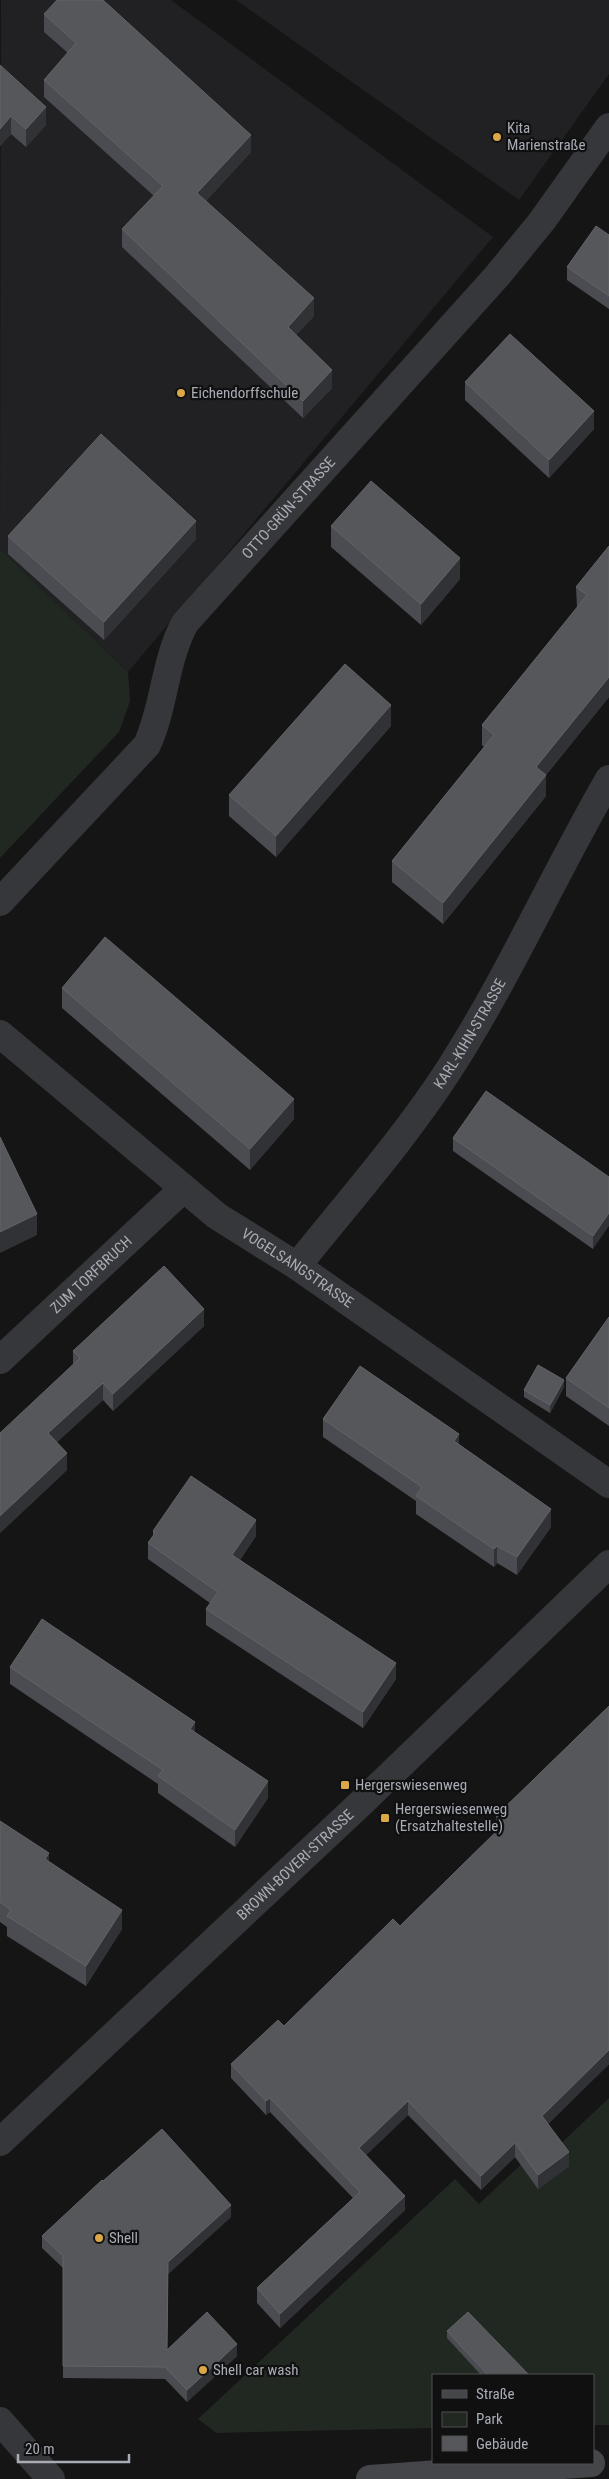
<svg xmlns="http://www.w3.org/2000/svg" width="609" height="2479" font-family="'Roboto Condensed',sans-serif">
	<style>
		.built { fill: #212123 }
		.green { fill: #212822 }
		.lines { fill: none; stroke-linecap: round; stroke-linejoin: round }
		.minor { stroke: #36373a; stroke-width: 28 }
		.secondary { stroke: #44464a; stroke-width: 28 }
		.wall { fill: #4b4c51 }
		.shaded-wall { fill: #313235 }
		.building { fill: #55575b; stroke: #626469 }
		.poi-dot { fill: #dca747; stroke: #101011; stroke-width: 2 }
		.labels { text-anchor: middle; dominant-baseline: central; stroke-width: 4.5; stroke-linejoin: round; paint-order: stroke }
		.poi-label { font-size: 15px; fill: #a8acb5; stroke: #101011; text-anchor: start }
		.street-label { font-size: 15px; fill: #a8acb5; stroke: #101011 }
	</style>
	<rect width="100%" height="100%" fill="#151516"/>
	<path class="built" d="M1 0H171L493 237 128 672 0 549Z
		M236 0H609V74L519 200Z"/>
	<path class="green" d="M0 549 128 672 130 701 119 732 0 858Z
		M609 2098V2425H593V2375H433V2428L216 2433 198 2419 455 2179 479 2204 548 2139 556 2148Z"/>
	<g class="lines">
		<g class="minor">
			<path id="s1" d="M0 902 147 745C165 706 164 662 185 623L497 276 542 221 609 127"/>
			<path id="s2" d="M0 1034 217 1216 297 1266 609 1484"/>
			<path id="s3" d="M297 1266C349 1201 405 1138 450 1068 509 976 554 874 609 779"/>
			<path id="s4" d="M0 1360 183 1189"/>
			<path id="s5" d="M0 2142 359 1805 609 1564"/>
			<path d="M0 2421 51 2479"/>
		</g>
		<path class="secondary" d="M370 2479 591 2463"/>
	</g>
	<path class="wall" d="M44 14 251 152 206 201 314 316 296 335 332 388 303 418 122 247V229L154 196 44 97V80L68 53 44 32Z
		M0 65 46 125 26 147 11 134 0 146Z
		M609 235V309L567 280V267Z
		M465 382 594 429 549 478 465 400Z
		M331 526 460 579 421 625 331 547Z
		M8 536 196 539 104 640 8 554Z
		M609 546V697L546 775V796L443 924 392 882V861L484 747 482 745V725L577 608 576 587Z
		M391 726 276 857 229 816V795Z
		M62 988 294 1119 250 1170 62 1008Z
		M453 1138 609 1177 593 1249 453 1151Z
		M609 1317V1426L566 1396V1378Z
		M204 1326 113 1411 103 1400 57 1442 67 1470 0 1533 73 1365V1351Z
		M564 1387 550 1413 524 1397V1390Z
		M323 1419 459 1445 551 1527 517 1575 497 1563 494 1567 416 1514V1501L323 1437Z
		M153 1531 256 1536 240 1560 396 1679 363 1728 206 1625V1609L210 1603 148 1559V1543L153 1536Z
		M10 1667 195 1732 268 1798 235 1847 158 1793V1784L10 1684Z
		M609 1706V2064L548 2124 569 2166 538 2189 515 2157 481 2190 408 2115 366 2155 405 2210 280 2328 257 2303V2288L353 2198 270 2112 266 2115 231 2078V2064L284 2026 400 1926 497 1831 496 1816Z
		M0 1821 49 1862 122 1929 86 1986 7 1936V1927L0 1922Z
		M103 2181 231 2217 168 2274 167 2350 237 2356 187 2402 165 2379 63 2378V2268L42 2248V2236Z
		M447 2331 529 2375H481L447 2338Z"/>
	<path class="shaded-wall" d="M46 107V125L26 147V129Z
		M11 116V134L0 146V129Z
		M251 135V152L197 211V193Z
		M314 298V316L288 344V327Z
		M332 370V388L303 418V401Z
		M594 411V429L549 478V460Z
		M196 521V539L104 640V622Z
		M460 558V579L421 625V604Z
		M609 677V697L536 787V767Z
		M391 705V726L276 857V836Z
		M546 775V796L443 924V903Z
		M294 1099V1119L250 1170V1149Z
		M609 1213V1226L593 1249V1236Z
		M37 1214V1235L0 1253V1232Z
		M204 1309V1326L113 1411V1394Z
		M564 1380V1387L550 1413V1405Z
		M103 1383V1400L48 1450V1433Z
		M459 1434V1452L454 1441Z
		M67 1453V1470L0 1533V1516Z
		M551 1509V1527L517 1575V1557Z
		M256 1520V1536L232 1571V1555Z
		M497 1546V1563L494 1567V1549Z
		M396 1663V1679L363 1728V1712Z
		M195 1722V1738L190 1729Z
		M268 1781V1798L235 1847V1830Z
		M49 1853V1873L45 1859Z
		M122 1910V1929L86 1986V1966Z
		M609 2050V2064L542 2130V2116Z
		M270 2098V2112L266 2115V2101Z
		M408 2101V2115L359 2162V2148Z
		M515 2143V2157L481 2190V2176Z
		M569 2152V2166L538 2189V2175Z
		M405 2196V2210L280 2328V2314Z
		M231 2205V2217L168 2274V2262Z
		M237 2344V2356L187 2402V2390Z"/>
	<path class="building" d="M57 0H103L251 135 197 193 314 298 288 327 332 370 303 401 122 229 163 186 44 80 76 43 44 14Z
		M0 65 46 107 26 129 11 116 0 129Z
		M596 226 609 235V296L567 267Z
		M510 334 594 411 549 460 465 382Z
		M101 434 196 521 104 622 8 536Z
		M371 481 460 558 421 604 331 526Z
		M609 546V677L536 767 546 775 443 903 392 861 494 735 482 725 587 595 576 587Z
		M345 664 391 705 276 836 229 795Z
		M105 937 294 1099 250 1149 62 988Z
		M486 1091 609 1177V1213L593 1236 453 1138Z
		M0 1137 37 1214 0 1232Z
		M164 1266 204 1309 113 1394 103 1383 48 1433 67 1453 0 1516V1433L80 1358 73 1351Z
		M609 1317V1408L566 1378Z
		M538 1365 564 1380 550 1405 524 1390Z
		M360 1366 459 1434 454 1441 551 1509 517 1557 497 1546 494 1549 416 1496 422 1487 323 1419Z
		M191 1476 256 1520 232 1555 396 1663 363 1712 206 1609 218 1592 148 1543 155 1533 153 1531Z
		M42 1619 195 1722 190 1729 268 1781 235 1830 158 1776 163 1770 10 1667Z
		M609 1706V2050L542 2116 569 2152 538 2175 515 2143 481 2176 408 2101 359 2148 405 2196 280 2314 257 2288 360 2192 270 2098 266 2101 231 2064 278 2020 284 2026 393 1919 400 1926 504 1824 496 1816Z
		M0 1821 49 1853 45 1859 122 1910 86 1966 7 1916 11 1910 0 1902Z
		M162 2129 231 2205 168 2262 167 2350 207 2312 237 2344 187 2390 165 2367 63 2366V2256L42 2236 102 2180 103 2181Z
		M468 2312 529 2375H488L447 2331Z"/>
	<g class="poi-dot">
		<circle cx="497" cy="137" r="5"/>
		<circle cx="181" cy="393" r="5"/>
		<rect x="340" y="1780" width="10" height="10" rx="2.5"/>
		<rect x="380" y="1813" width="10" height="10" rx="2.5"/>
		<circle cx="99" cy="2238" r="5"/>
		<circle cx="203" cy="2370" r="5"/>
	</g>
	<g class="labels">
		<g class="poi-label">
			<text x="507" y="128">Kita<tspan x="507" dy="17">Marienstraße</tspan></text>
			<text x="191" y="393">Eichendorffschule</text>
			<text x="355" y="1785">Hergerswiesenweg</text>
			<text x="395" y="1809">Hergerswiesenweg<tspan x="395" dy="17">(Ersatzhaltestelle)</tspan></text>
			<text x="109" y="2238">Shell</text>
			<text x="213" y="2370">Shell car wash</text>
		</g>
		<g class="street-label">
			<text stroke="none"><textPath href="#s1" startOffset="498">OTTO-GRÜN-STRASSE</textPath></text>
			<text stroke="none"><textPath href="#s3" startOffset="290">KARL-KIHN-STRASSE</textPath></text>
			<text stroke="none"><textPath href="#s2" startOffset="379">VOGELSANGSTRASSE</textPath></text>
			<text stroke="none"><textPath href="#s4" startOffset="125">ZUM TORFBRUCH</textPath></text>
			<text stroke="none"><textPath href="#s5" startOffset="405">BROWN-BOVERI-STRASSE</textPath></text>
		</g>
	</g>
	<rect x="432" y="2374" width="162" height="90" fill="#101011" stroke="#4d4e53"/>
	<rect x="442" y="2390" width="25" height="8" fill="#44464a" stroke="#4d4e53"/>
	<text x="476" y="2399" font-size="15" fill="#a8acb5">Straße</text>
	<rect x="442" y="2412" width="25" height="15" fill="#212822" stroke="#4d4e53"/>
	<text x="476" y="2424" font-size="15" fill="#a8acb5">Park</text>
	<rect x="442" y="2436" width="25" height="15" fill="#55575b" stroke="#4d4e53"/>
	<text x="476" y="2449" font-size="15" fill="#a8acb5">Gebäude</text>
	<path d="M18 2454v8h111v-8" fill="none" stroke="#a8acb5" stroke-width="2.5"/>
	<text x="25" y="2454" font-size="15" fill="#a8acb5" stroke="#101011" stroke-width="4" paint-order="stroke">20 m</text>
</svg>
